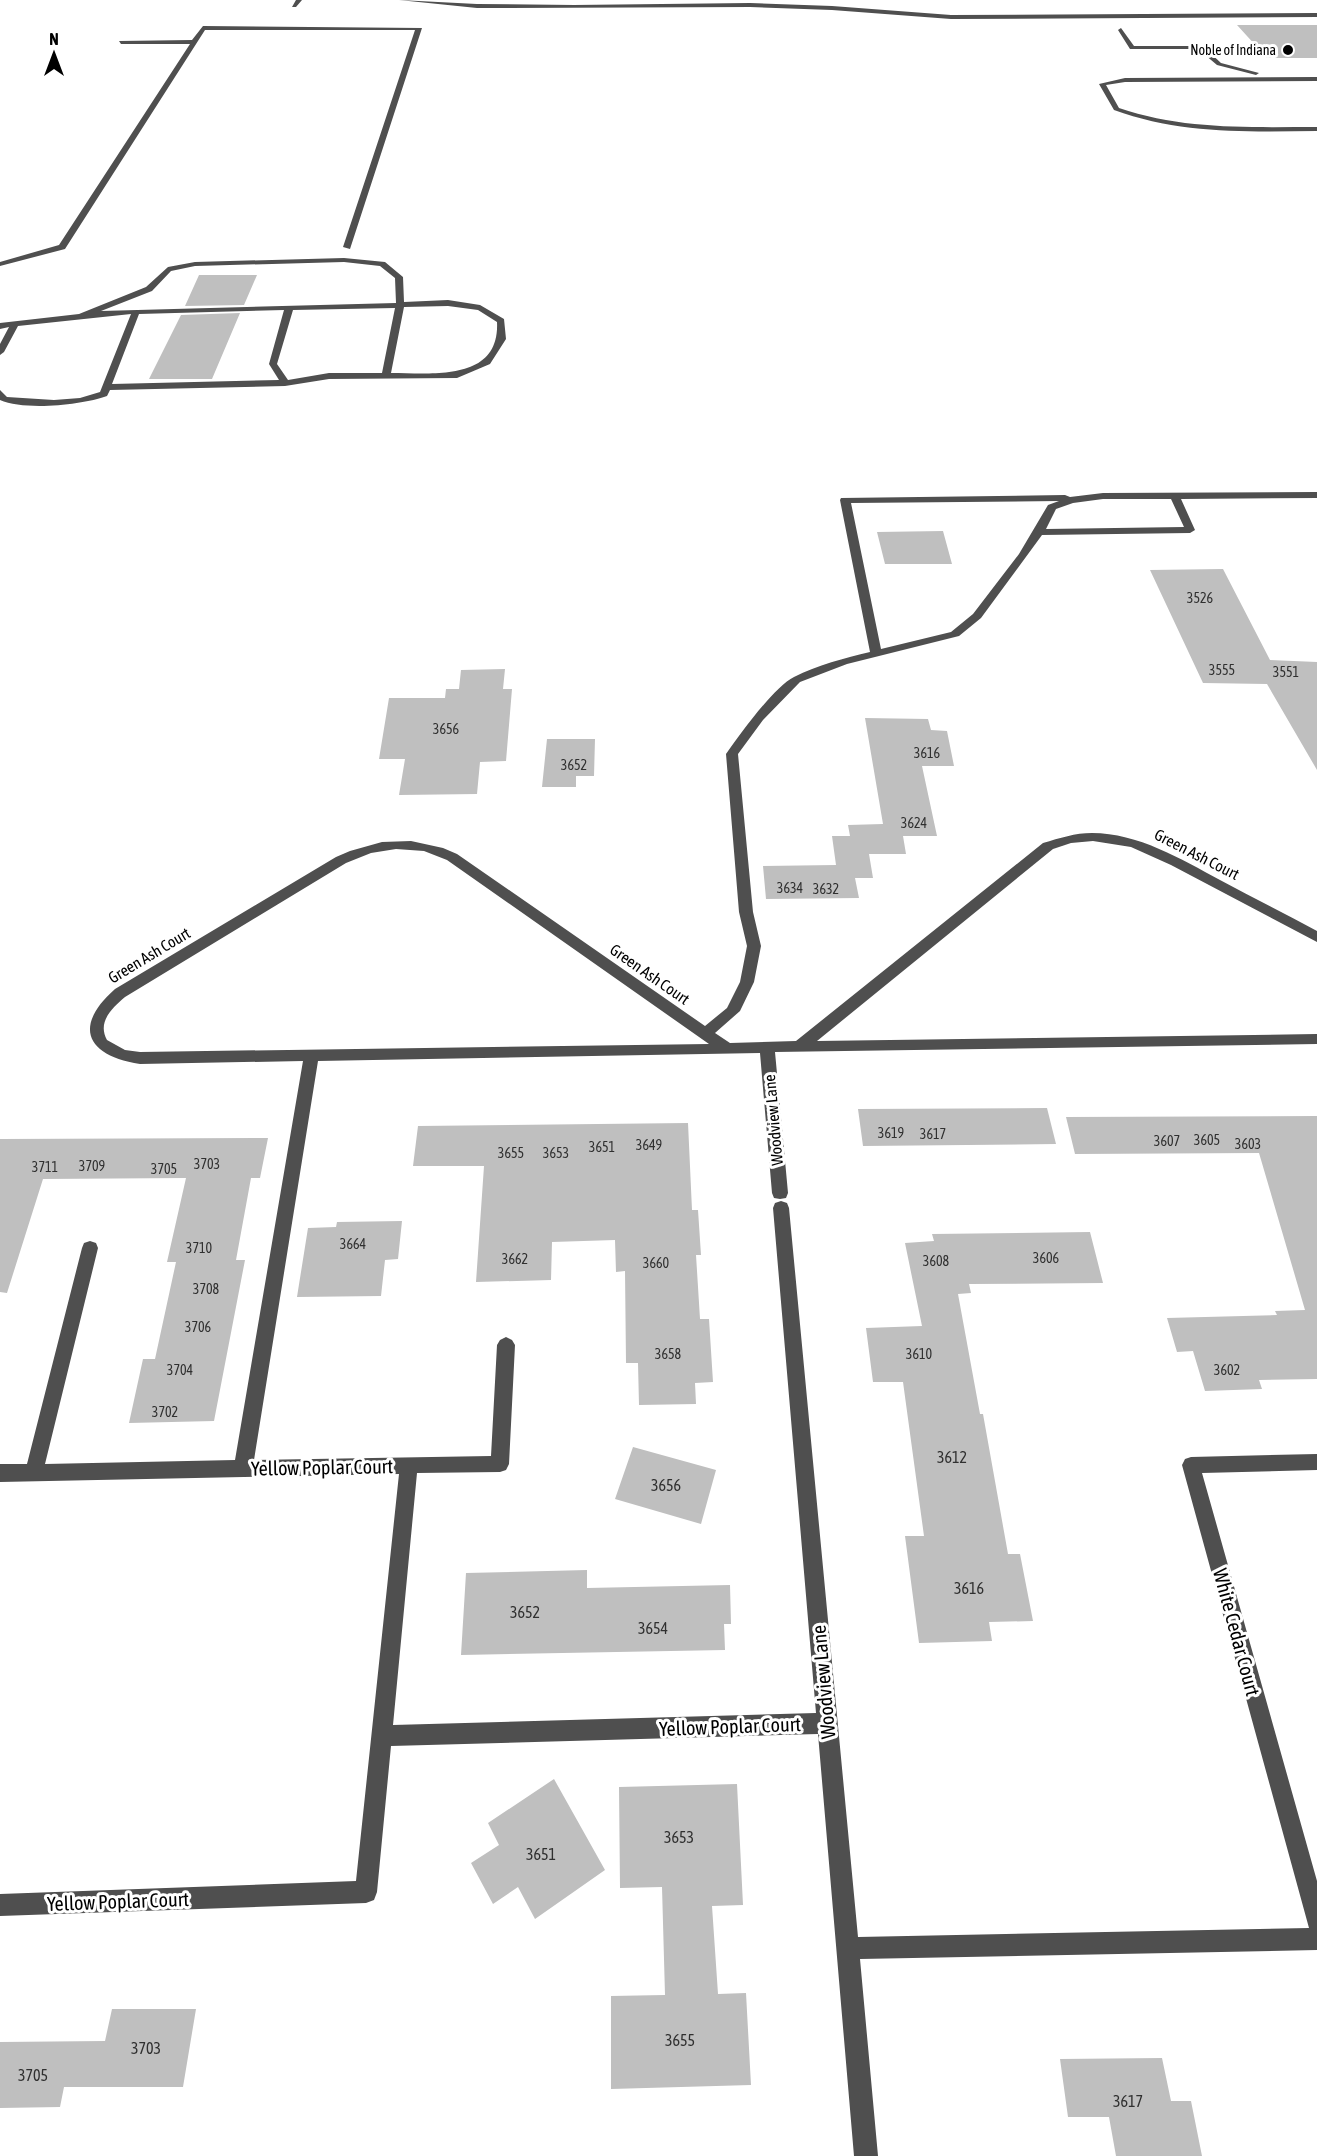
<svg xmlns="http://www.w3.org/2000/svg" width="1317" height="2156" font-family="'Asap Condensed',sans-serif">
	<style>
		.building { fill: #bfbfbf }
		.lines { fill: none; stroke-linecap: round; stroke-linejoin: round }
		.minor { fill: #4f4f4f; fill-rule: evenodd }
		.poi-dot { fill: #000; stroke: #fff; stroke-width: 2 }
		.labels { text-anchor: middle; dominant-baseline: central; stroke-width: 6; stroke-linejoin: round; paint-order: stroke }
		.far-poi-label { font-size: 14px; fill: #000; stroke: #fff; text-anchor: end }
		.number-label { font-size: 14px; fill: #303030 }
		.street-label { font-size: 16px; fill: #000; stroke: #fff }
		.near-number-label { font-size: 16px; fill: #303030 }
		.near-street-label { font-size: 20px; fill: #000; stroke: #fff }
	</style>
	<rect width="100%" height="100%" fill="#fff"/>
	<path class="building" d="M1237 25H1317V58H1267Z
		M199 275H257L244 305 185 306Z
		M240 313 212 379H149L181 315Z
		M943 531 952 564H885L877 532Z
		M1223 569 1270 660 1317 662V770L1267 684 1203 683 1150 570Z
		M505 669 503 689H512L506 761 480 762 477 794 399 795 405 759H379L389 698H445L446 689H459L461 670Z
		M865 718 928 719 931 730 947 731 954 766H922L937 836H903L906 854H869L873 878H855L859 898 766 899 763 866 836 865 832 836H850L848 825 883 824Z
		M547 739H595L594 776H576V787H542Z
		M1047 1108 1056 1144 863 1146 858 1109Z
		M1317 1116V1379L1259 1380 1262 1389 1205 1391 1193 1351 1177 1352 1167 1318 1277 1315 1275 1311 1305 1310 1259 1153 1075 1154 1066 1117Z
		M688 1123 692 1210H698L701 1255H696L700 1319H709L713 1382 695 1383 696 1404 639 1405 638 1363H626L625 1271 616 1272 615 1240 552 1242 551 1280 476 1282 484 1166H413L418 1126Z
		M268 1138 260 1178H251L236 1260H245L214 1421 129 1423 143 1359H155L176 1262H167L186 1178 43 1179 7 1293 0 1292V1139Z
		M402 1221 398 1259 385 1260 381 1296 297 1297 308 1228 336 1227 337 1222Z
		M1090 1232 1103 1283 969 1284 971 1293 958 1294 980 1414H983L1008 1554H1020L1033 1621 989 1622 992 1641 919 1643 905 1536H924L903 1382H873L866 1328 922 1326 905 1243 934 1241 932 1234Z
		M633 1447 716 1470 701 1524 615 1499Z
		M587 1570V1588L730 1585 731 1624H724L725 1650 461 1655 466 1573Z
		M554 1779 605 1870 535 1919 518 1887 493 1904 471 1863 499 1845 488 1823Z
		M737 1784 743 1905 712 1906 718 1994 746 1993 751 2085 611 2089V1996L665 1995 662 1887 620 1888 619 1787Z
		M112 2009H196L183 2087H64L60 2107 0 2108V2042L105 2041Z
		M1162 2058 1171 2101H1191L1202 2156H1116L1109 2117H1068L1060 2059Z"/>
	<g class="lines">
		<path class="minor" d="M296 0H302L296 7H292Z
			M399 0 477 4 574 5 750 3 832 6 951 15 1317 13V17L951 19 832 10 750 7 477 8Z
			M203 26 422 28 350 249 343 247 415 30H205L65 249 0 266V262L59 245 190 44H121L119 41 192 40Z
			M1121 28 1134 46H1248L1246 49H1206L1221 63 1259 73 1256 75 1217 65 1198 49H1130L1118 30Z
			M1317 77V81L1125 82 1106 85 1119 108C1183 130 1249 127 1317 127V131C1247 132 1180 134 1114 110L1099 84 1125 78Z
			M344 258 385 262 403 277 404 302 448 300 480 305 504 319 506 339 490 364 457 378 329 379 285 386 110 390 107 396C82 405 25 411 0 400V390L7 397 54 400 80 398 100 392 131 314 18 326 4 352 0 355V344L9 327 0 329V323L79 314 146 287 168 267 195 262ZM344 262 380 266 395 278 396 303 101 311 152 291 171 271 195 266ZM448 306 478 310 497 322C500 382 432 373 391 373L404 307ZM395 308 382 373H329L288 380 277 364 293 310ZM284 310 269 364 279 380 112 384 139 314Z
			M1317 492V498L1181 499 1195 530 1190 533 1042 535 981 618 959 636 847 664 800 682 763 720 738 754 753 912 761 946 754 982 740 1011 715 1033 730 1043 796 1041 1043 843C1060 838 1075 833 1092 833 1138 833 1181 859 1220 880 1252 897 1285 914 1317 931V942L1171 865 1131 847 1093 841 1071 843 1053 849 817 1041 1317 1034V1044L775 1052 788 1193 786 1198 780 1199 774 1198 772 1193 760 1053 318 1061 254 1460 491 1456 497 1345 500 1340 506 1337 512 1340 515 1345 509 1464 506 1470 500 1472 417 1473 393 1725 816 1713 773 1208 775 1203 781 1201 787 1203 789 1208 858 1937 1309 1928 1182 1465 1185 1459 1191 1457 1317 1454V1470L1202 1473 1317 1881V1950L860 1959 878 2156H854L818 1734 391 1746 377 1892 374 1900 366 1903 0 1916V1894L356 1881 399 1474 0 1482V1464H27L82 1248 84 1243 90 1241 96 1243 98 1248 45 1464 235 1460 303 1061 140 1064C87 1056 72 1027 115 989L336 857 350 851 382 842 411 841 443 848 457 854 705 1026 727 1008 740 982 747 946 739 912 726 754C740 734 774 687 794 677 817 665 845 658 870 652L840 500 841 498 1065 495 1070 497 1103 493ZM1103 499H1171L1184 527 1046 529 1056 509 1073 503ZM1059 501 1048 505 1019 554 973 614 951 632 881 649 851 503ZM396 849 424 851 447 860 709 1044 140 1052 125 1050 107 1040C97 1022 112 1008 125 997L346 863 371 853Z"/>
	</g>
	<circle class="poi-dot" cx="1288" cy="50" r="6"/>
	<g class="labels">
		<g class="far-poi-label">
			<text x="1276" y="50">Noble of Indiana</text>
		</g>
		<g class="number-label">
			<text x="1200" y="598">3526</text>
			<text x="1222" y="670">3555</text>
			<text x="1286" y="672">3551</text>
			<text x="446" y="729">3656</text>
			<text x="927" y="753">3616</text>
			<text x="574" y="765">3652</text>
			<text x="914" y="823">3624</text>
			<text x="790" y="888">3634</text>
			<text x="826" y="889">3632</text>
			<text x="891" y="1133">3619</text>
			<text x="933" y="1134">3617</text>
			<text x="1207" y="1140">3605</text>
			<text x="1167" y="1141">3607</text>
			<text x="1248" y="1144">3603</text>
			<text x="649" y="1145">3649</text>
			<text x="602" y="1147">3651</text>
			<text x="511" y="1153">3655</text>
			<text x="556" y="1153">3653</text>
			<text x="207" y="1164">3703</text>
			<text x="92" y="1166">3709</text>
			<text x="45" y="1167">3711</text>
			<text x="164" y="1169">3705</text>
			<text x="353" y="1244">3664</text>
			<text x="199" y="1248">3710</text>
			<text x="1046" y="1258">3606</text>
			<text x="515" y="1259">3662</text>
			<text x="936" y="1261">3608</text>
			<text x="656" y="1263">3660</text>
			<text x="206" y="1289">3708</text>
			<text x="198" y="1327">3706</text>
			<text x="668" y="1354">3658</text>
			<text x="919" y="1354">3610</text>
			<text x="180" y="1370">3704</text>
			<text x="1227" y="1370">3602</text>
			<text x="165" y="1412">3702</text>
		</g>
		<g class="street-label">
			<text transform="translate(1197 854) rotate(27)">Green Ash Court</text>
			<text transform="translate(149 955) rotate(-31)">Green Ash Court</text>
			<text transform="translate(650 974) rotate(35)">Green Ash Court</text>
			<text transform="translate(773 1120) rotate(-95)">Woodview Lane</text>
		</g>
		<g class="near-number-label">
			<text x="952" y="1457">3612</text>
			<text x="666" y="1485">3656</text>
			<text x="969" y="1588">3616</text>
			<text x="525" y="1612">3652</text>
			<text x="653" y="1628">3654</text>
			<text x="679" y="1837">3653</text>
			<text x="541" y="1854">3651</text>
			<text x="680" y="2040">3655</text>
			<text x="146" y="2048">3703</text>
			<text x="33" y="2075">3705</text>
			<text x="1128" y="2101">3617</text>
		</g>
		<g class="near-street-label">
			<text transform="translate(322 1467) rotate(-1)">Yellow Poplar Court</text>
			<text transform="translate(1237 1632) rotate(75)">White Cedar Court</text>
			<text transform="translate(823 1682) rotate(-95)">Woodview Lane</text>
			<text transform="translate(730 1726) rotate(-2)">Yellow Poplar Court</text>
			<text transform="translate(118 1901) rotate(-2)">Yellow Poplar Court</text>
		</g>
	</g>
	<g transform="translate(54 54)" stroke="#ffffff" stroke-width="4.5" paint-order="stroke">
	<path d="M0-4.5L10 22L0 15L-10 22Z" fill="#000000"/>
	<text y="-9" font-size="16" font-weight="bold" text-anchor="middle" fill="#000000">N</text>
	</g>
</svg>
